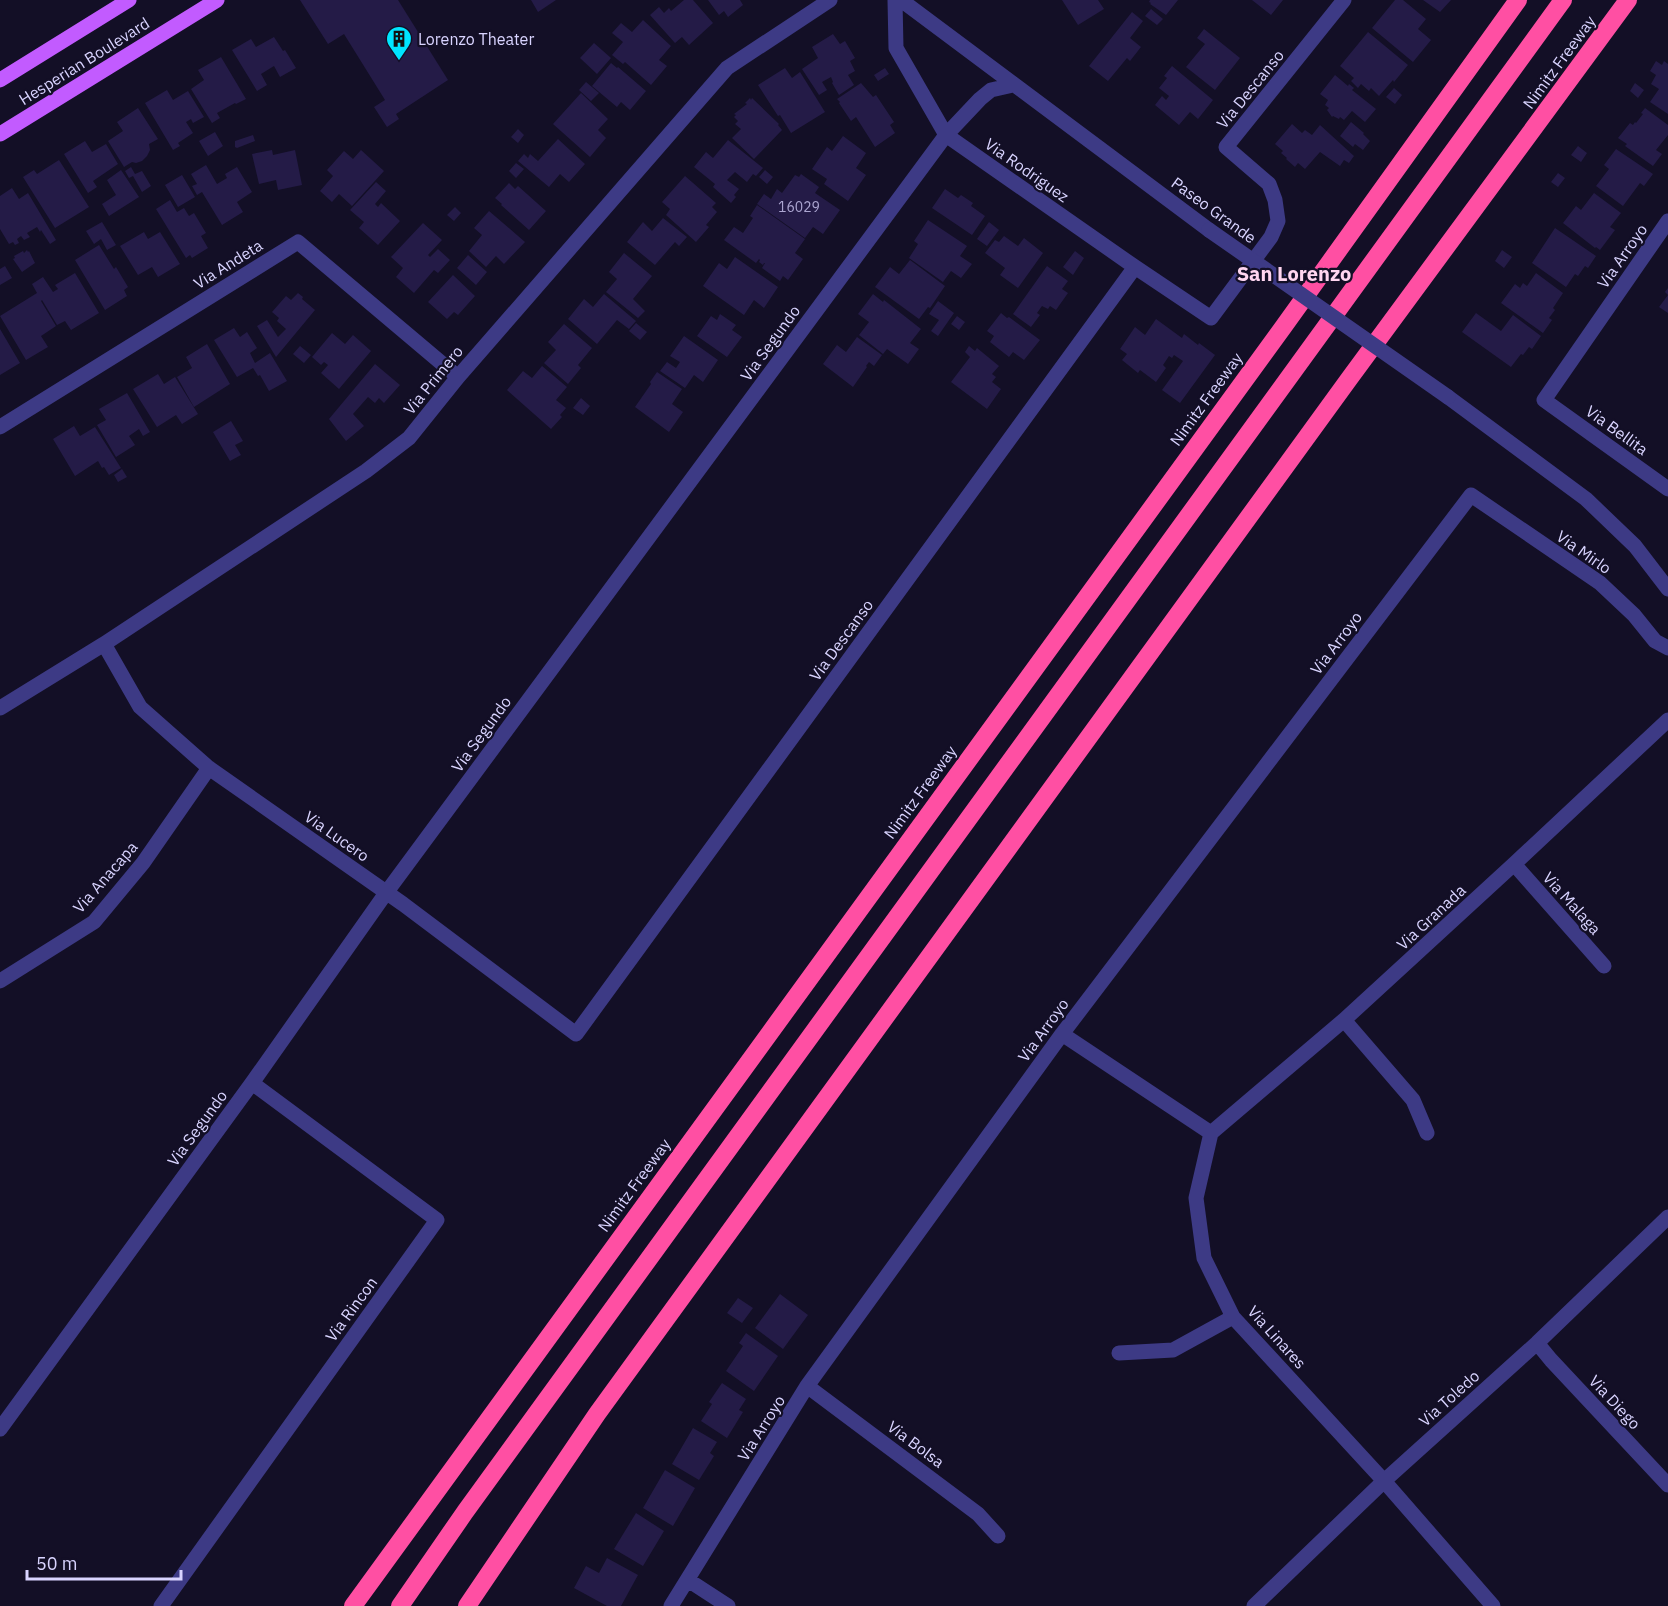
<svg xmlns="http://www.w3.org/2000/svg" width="1668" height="1606" font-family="'IBM Plex Sans',sans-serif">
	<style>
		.building { fill: #241b47 }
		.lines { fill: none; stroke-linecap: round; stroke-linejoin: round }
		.minor { stroke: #3d3a85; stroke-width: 15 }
		.major { stroke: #c25bff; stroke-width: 15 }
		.highway { stroke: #ff4fa3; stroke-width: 18 }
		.minor-bridge { stroke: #3d3a85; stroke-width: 15 }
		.labels { text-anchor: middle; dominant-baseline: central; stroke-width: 4.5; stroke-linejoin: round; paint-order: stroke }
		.number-label { font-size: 14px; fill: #aca6d1 }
		.poi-label { font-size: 16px; fill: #d9d4ff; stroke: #130f26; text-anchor: start }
		.street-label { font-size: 16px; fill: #d9d4ff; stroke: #130f26 }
		.quarter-label { font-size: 20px; font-weight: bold; fill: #ffd6f0; stroke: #130f26 }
	</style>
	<rect width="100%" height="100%" fill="#130f26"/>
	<path class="building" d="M300 0H398L448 80 396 114 399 119 387 127 374 107 385 100 344 34 328 44Z
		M531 0H556L538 12Z
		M684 0H693L713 23 689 45 682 37 675 43 650 15 659 7 664 13 669 8 671 11Z
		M708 0H740L743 5 728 17 724 11 719 15Z
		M1062 0H1098L1104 9 1078 25Z
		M1150 0H1178L1166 15 1150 4 1151 3 1149 2Z
		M1252 0H1283L1271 15Z
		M1395 0H1403L1426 19 1418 29 1431 40 1413 62 1372 28Z
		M1423 0H1451L1440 12Z
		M1151 9 1163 19 1157 25 1145 16Z
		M1132 12 1143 21 1130 38 1141 47 1130 61 1127 58 1108 81 1089 66Z
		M643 20 671 46 659 60 667 66 651 85 625 62 623 64 612 55 623 42 612 33 621 23 632 32Z
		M1204 29 1240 58 1215 90 1186 67 1205 44 1197 38Z
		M1368 32 1408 65 1394 82 1393 80 1379 96 1371 88 1369 91 1361 84 1358 88 1351 81 1354 78 1340 66Z
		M833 34 840 44 845 41 855 58 850 61 855 71 848 75 854 85 839 95 832 83 833 82 831 77 822 82 827 90 819 95 802 69 818 58 812 47Z
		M274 37 283 51 285 50 296 68 280 77 274 66 261 74 267 85 257 91 232 50 251 39 256 47Z
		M594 43 611 58 597 74 580 58Z
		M221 57 246 99 236 104 235 103 217 113 220 118 212 123 191 89 204 80 198 70Z
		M1656 61 1662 65 1664 61 1668 64V114L1650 102 1659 89 1651 84 1656 75 1650 71Z
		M611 63 617 68 618 67 646 91 630 110 621 102 617 107 592 86Z
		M1172 66 1213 100 1198 119 1190 112 1179 125 1155 105 1162 96 1166 100 1169 96 1159 88 1167 78 1164 76Z
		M785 68 792 78 800 72 825 112 791 133 780 115 778 116 758 85Z
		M885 68 889 74 878 81 874 75Z
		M1335 75 1348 86 1349 84 1354 88 1352 90 1376 109 1365 122 1352 111 1344 120 1340 117 1339 119 1333 116 1332 117 1327 110 1329 108 1325 105 1328 100 1320 94Z
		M586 82 599 93 591 101 579 90Z
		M861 83 873 97 876 95 894 122 890 125 895 133 875 147 856 117 851 121 839 103 840 102 837 99Z
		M1635 83 1644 90 1638 98 1630 91Z
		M1394 88 1402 95 1395 104 1386 97Z
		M167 90 173 100 188 91 204 117 193 123 191 119 186 122 193 133 178 143 180 146 173 150 145 103Z
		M581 93 608 119 598 130 606 138 590 157 553 124Z
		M750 98 751 100 752 98 779 124 778 125 782 130 754 159 732 138 741 129 735 124 738 121 734 117 736 115 734 114 747 104 745 103Z
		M138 108 158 139 149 144 150 150 147 156 142 161 136 163 132 162 124 167 108 141 123 131 117 122Z
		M1645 108 1668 125V135L1656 150 1662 154 1653 166 1625 146 1627 144 1618 138 1630 123 1633 125 1635 122 1636 123 1643 114 1641 113Z
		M1351 122 1364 133 1363 134 1370 141 1363 150 1355 144 1353 147 1340 136Z
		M1292 124 1302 133 1305 130 1312 135 1320 125 1354 156 1349 163 1344 160 1340 166 1320 152 1305 169 1298 163 1295 167 1286 159 1287 158 1281 153 1283 151 1275 144Z
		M518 129 524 135 518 143 511 137Z
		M215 132 223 146 208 156 199 141Z
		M253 135 255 141 237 148 235 147V141Z
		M843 136 866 153 856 168 866 175 848 201 824 184 827 179 812 169 827 147 832 151Z
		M558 139 585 164 569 182 560 174 549 187 518 161 524 154 528 158 530 154 538 161Z
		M728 140 763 168 756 176 753 174 747 182 735 172 727 180 739 189 734 195 736 197 731 203 713 187 715 184 694 167 706 152 713 158Z
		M85 141 92 152 106 144 118 164 93 181 97 187 88 193 64 154Z
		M1578 146 1587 153 1581 162 1571 155Z
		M1616 149 1653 174 1644 186 1640 183 1623 206 1596 186 1609 169 1604 165Z
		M272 150 273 155 295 150 302 185 278 190 276 180 259 184 252 154Z
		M361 150 384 171 352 206 339 194 332 202 320 191 333 176 327 170 344 151 353 159Z
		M59 160 89 207 55 228 23 177 34 170 37 174Z
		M516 163 524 169 516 178 509 171Z
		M206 165 217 184 227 178 225 174 237 167 252 192 237 202 243 212 222 225 202 192 197 195 192 186 197 184 191 174Z
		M131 167 135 174 142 171 151 186 142 192 133 176 129 178 125 171Z
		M121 170 139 197 109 216 102 204 116 195 107 180Z
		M765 170 773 177 767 184 759 177Z
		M1558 173 1565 178 1558 187 1551 182Z
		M801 174 819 187 815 193 840 210 823 234 813 227 805 238 757 204 764 194 771 199 777 189 782 193 795 175 799 177Z
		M182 175 195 197 178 207 165 185Z
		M685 176 716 203 712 207 717 212 706 225 709 227 696 242 666 215 670 209 662 202Z
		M376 182 386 191 375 204 378 207 381 203 400 221 378 245 359 228 364 222 350 210Z
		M509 183 515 189 518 186 546 211 529 230 501 205 502 204 495 198Z
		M12 188 19 199 28 193 56 240 50 244 41 230 40 232 37 227 27 233 30 237 24 240 21 236 17 239 19 243 15 245 13 242 9 244 0 229V196Z
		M945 189 958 198 961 195 973 203 971 206 985 216 972 235 932 208Z
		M1594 193 1621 213 1610 227 1615 230 1600 250 1596 247 1595 248 1563 223 1576 206 1581 210Z
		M170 200 177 212 184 208 189 216 194 213 206 233 201 236 208 248 192 258 190 255 186 258 156 209Z
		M757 205 805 239 795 253 803 259 788 280 783 276 780 281 762 268 765 263H764L763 265 759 262 760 260 759 259 756 263 724 240 734 227 743 233 753 218 750 216Z
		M455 207 461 213 454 221 447 215Z
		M489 211 525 242 504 264 496 256 486 267 469 251 482 235 474 228Z
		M663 218 687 237 679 246 675 242 655 265 627 242 643 222 652 231Z
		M928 220 967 246 960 256 972 264 961 278 951 271 943 282 909 258 918 244 914 241Z
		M102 222 116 245 107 250 101 239 94 244 86 231Z
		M989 222 999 230 987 246 977 239Z
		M423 223 442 240 428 255 430 257 438 249 450 260 438 273 434 270 414 293 396 277 403 268 391 257Z
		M1555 228 1596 256 1588 268 1585 266 1578 276 1575 274 1566 287 1532 263Z
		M144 232 148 239 160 232 180 264 158 277 152 267 138 275 120 246Z
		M1004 236 1018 246 1024 238 1043 253 1018 288 1000 275 1005 268 985 253 995 240 999 242Z
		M99 245 114 269 116 267 128 287 124 290 127 296 105 310 75 260Z
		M27 250 28 252 29 251 35 263 22 272 13 259 15 258 14 256 23 251 24 253Z
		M1502 250 1512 257 1504 268 1495 261Z
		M1075 251 1084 258 1073 275 1063 267Z
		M624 253 652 276 633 299 645 311 638 318 606 292 617 279 609 272Z
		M468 255 487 272 476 285 457 268Z
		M735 257 778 287 764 308 754 300 744 315 703 286 719 263 727 269Z
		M910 260 945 286 930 308 928 307 919 319 875 287 890 267 899 274Z
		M5 266 12 278 0 285V269Z
		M1047 266 1068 281 1062 289 1068 293 1056 310 1050 306 1048 309 1042 306 1037 313 1040 315 1031 327 1013 314Z
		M75 273 99 313 71 330 65 321 57 325 42 300 41 301 56 326 41 336 48 347 26 360 0 316 37 293 32 284 43 277 53 292 58 289 55 285Z
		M1536 273 1563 293 1553 308 1555 310 1549 318 1552 320 1543 333 1501 303 1515 284 1520 288 1523 283 1527 286Z
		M453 275 475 296 458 315 454 312 447 319 428 302Z
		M1668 288V313L1659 307 1668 295 1665 292Z
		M298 293 303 297 302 299 315 310 276 357 257 326 267 320 278 337 286 329 277 321 279 318 272 312 286 296 291 300Z
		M604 294 636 321 629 329 617 320 597 344 568 319 584 299 593 307Z
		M873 294 883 302 884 300 921 329 910 343 919 349 908 364 887 349 883 354 859 335 869 322 858 314Z
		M938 301 954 313 938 336 931 331 939 320 929 314Z
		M1001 313 1007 318 1009 317 1040 340 1024 360 1013 352 1009 357 990 342 994 336 987 331Z
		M1476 313 1501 331 1513 315 1541 336 1532 349 1529 347 1523 355 1521 354 1511 367 1462 332Z
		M720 314 736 325 732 330 742 337 727 357 697 336 711 316 717 320Z
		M957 316 965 322 959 330 951 324Z
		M1156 319 1182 338 1184 334 1198 345 1199 343 1215 355 1180 403 1162 390 1183 361 1174 355 1172 358 1169 356 1163 365 1166 368 1156 382 1140 370 1138 373 1122 360 1127 354 1120 349 1135 327 1145 335Z
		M636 323 647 332 640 340 629 331Z
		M564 324 592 348 578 365 581 368 568 384 544 363 556 350 548 342Z
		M234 328 240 337 247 332 257 348 250 353 255 363 270 353 287 381 269 391 260 375 258 376 253 368 237 377 214 340Z
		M0 329 20 363 0 375Z
		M332 333 345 344 353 335 371 351 339 389 321 373 328 365 324 362 321 365 312 357Z
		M684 336 718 360 703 382 694 375 685 388 660 371 667 362 676 368 680 362 670 356Z
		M857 337 882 355 874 366 869 362 866 366 867 367 853 387 823 364 837 345 846 352Z
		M207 344 230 384 194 407 177 377 192 368 186 357Z
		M300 346 311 355 304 363 293 354Z
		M969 346 975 351 977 348 999 366 992 374 996 377 992 382 1001 389 987 409 951 382 970 357 965 352Z
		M375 364 400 385 384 403 379 398 375 403 368 397 353 414 364 426 346 441 329 419Z
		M542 366 567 387 556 400 566 408 560 415 562 417 551 429 507 390 523 371 532 378Z
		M657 372 682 389 672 404 683 412 669 432 635 407 651 384 650 382Z
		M158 374 164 384 175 377 198 414 182 424 176 415 157 427 133 389Z
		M127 393 150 432 143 436 139 429 129 436 135 445 116 457 97 425 106 420 99 409Z
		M581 398 590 406 583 415 573 408Z
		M231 421 243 441 235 445 241 455 230 461 213 432Z
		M74 426 80 436 95 427 121 468 109 475 104 467 102 468 98 461 75 476 53 439Z
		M122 469 127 477 118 482 114 475Z
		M780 1294 808 1315 783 1349 755 1328Z
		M738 1298 753 1308 742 1323 727 1313Z
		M746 1333 778 1356 754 1391 726 1371 743 1346 739 1343Z
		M722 1383 746 1399 739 1410 743 1412 727 1438 701 1421 712 1404 709 1402Z
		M693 1428 717 1442 710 1453 714 1456 699 1480 672 1464Z
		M665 1470 695 1488 673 1526 643 1508Z
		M636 1513 664 1531 643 1566 614 1549Z
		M607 1558 638 1575 621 1606H607L574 1588 586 1566 599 1573Z"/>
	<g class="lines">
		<path class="minor" d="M895 0 896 48 946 135 1135 267 1211 318 1271 237 1278 221 1275 200 1269 184 1226 147 1344 0
			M901 0 1209 230
			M1668 221 1544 400 1668 489
			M1448 397 1586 499 1635 546 1668 589
			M0 427 298 242 458 377
			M104 644 140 707 209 768 403 904 576 1034 1135 267
			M0 708 104 644 366 471 409 438 458 377 727 68 830 0
			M1514 864 1604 966
			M0 981 94 922 143 863 209 768
			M1344 1020 1413 1100 1427 1133
			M1062 1034 1211 1133 1196 1198 1204 1258 1233 1317 1384 1481 1493 1606
			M1211 1133 1344 1020 1514 864 1668 720
			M1537 1343 1551 1360 1668 1485
			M1119 1353 1173 1350 1233 1317
			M807 1386 978 1514 998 1536
			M0 1429 252 1083 386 893 946 135 980 99 991 90 1013 85
			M688 1580 728 1606
			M161 1606 437 1220 252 1083
			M671 1606 807 1386 1062 1034 1471 495 1600 583 1634 615 1655 641 1668 648
			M1254 1606 1384 1481 1537 1343 1668 1217"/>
		<path class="major" d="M0 80 129 0
			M0 134 217 0"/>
		<path class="highway" d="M353 1606 1284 326 1518 0
			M400 1606 465 1512 1563 0
			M467 1606 597 1414 1349 379 1628 0"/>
		<path class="minor-bridge" d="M1209 230 1448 397"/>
	</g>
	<defs>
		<symbol id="building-pin" viewBox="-11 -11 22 30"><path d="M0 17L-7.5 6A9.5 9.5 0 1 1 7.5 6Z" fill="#00e5ff" stroke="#130f26"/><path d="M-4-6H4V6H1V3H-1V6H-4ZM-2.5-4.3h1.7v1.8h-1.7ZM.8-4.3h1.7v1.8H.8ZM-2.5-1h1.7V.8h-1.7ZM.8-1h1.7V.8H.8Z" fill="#111"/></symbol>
	</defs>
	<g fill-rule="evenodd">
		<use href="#building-pin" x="384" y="24" width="30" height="40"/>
	</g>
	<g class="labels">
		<g class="number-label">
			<text x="799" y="207">16029</text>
		</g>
		<g class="poi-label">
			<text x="418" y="39">Lorenzo Theater</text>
		</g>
		<g class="street-label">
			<text transform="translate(84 61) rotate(-32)">Hesperian Boulevard</text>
			<text transform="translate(1559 62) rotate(-54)">Nimitz Freeway</text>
			<text transform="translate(1250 89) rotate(-51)">Via Descanso</text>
			<text transform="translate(1027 170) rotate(35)">Via Rodriguez</text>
			<text transform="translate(1214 210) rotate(36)">Paseo Grande</text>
			<text transform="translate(1622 256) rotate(-55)">Via Arroyo</text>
			<text transform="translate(228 264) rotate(-32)">Via Andeta</text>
			<text transform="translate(770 343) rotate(-54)">Via Segundo</text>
			<text transform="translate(433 380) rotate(-51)">Via Primero</text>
			<text transform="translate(1206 399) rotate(-54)">Nimitz Freeway</text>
			<text transform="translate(1617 430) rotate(36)">Via Bellita</text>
			<text transform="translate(1584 552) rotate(35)">Via Mirlo</text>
			<text transform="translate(841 640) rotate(-54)">Via Descanso</text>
			<text transform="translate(1336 643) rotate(-53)">Via Arroyo</text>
			<text transform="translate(481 734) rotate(-54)">Via Segundo</text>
			<text transform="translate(920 792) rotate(-54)">Nimitz Freeway</text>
			<text transform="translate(337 836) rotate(35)">Via Lucero</text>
			<text transform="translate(105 877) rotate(-49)">Via Anacapa</text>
			<text transform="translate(1572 903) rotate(48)">Via Malaga</text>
			<text transform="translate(1431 917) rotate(-43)">Via Granada</text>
			<text transform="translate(1043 1030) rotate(-54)">Via Arroyo</text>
			<text transform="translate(197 1128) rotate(-54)">Via Segundo</text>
			<text transform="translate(634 1185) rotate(-54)">Nimitz Freeway</text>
			<text transform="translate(351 1309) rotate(-54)">Via Rincon</text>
			<text transform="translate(1277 1337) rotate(48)">Via Linares</text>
			<text transform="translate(1449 1398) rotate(-42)">Via Toledo</text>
			<text transform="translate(1615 1402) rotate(47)">Via Diego</text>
			<text transform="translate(761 1428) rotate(-58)">Via Arroyo</text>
			<text transform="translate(916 1444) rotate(37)">Via Bolsa</text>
		</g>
		<g class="quarter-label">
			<text x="1294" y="273">San Lorenzo</text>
		</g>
	</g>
	<path d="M27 1570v9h154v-9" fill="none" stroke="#d9d4ff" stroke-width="3"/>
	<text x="36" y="1570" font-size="18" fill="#d9d4ff" stroke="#130f26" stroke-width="4.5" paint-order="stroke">50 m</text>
</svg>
